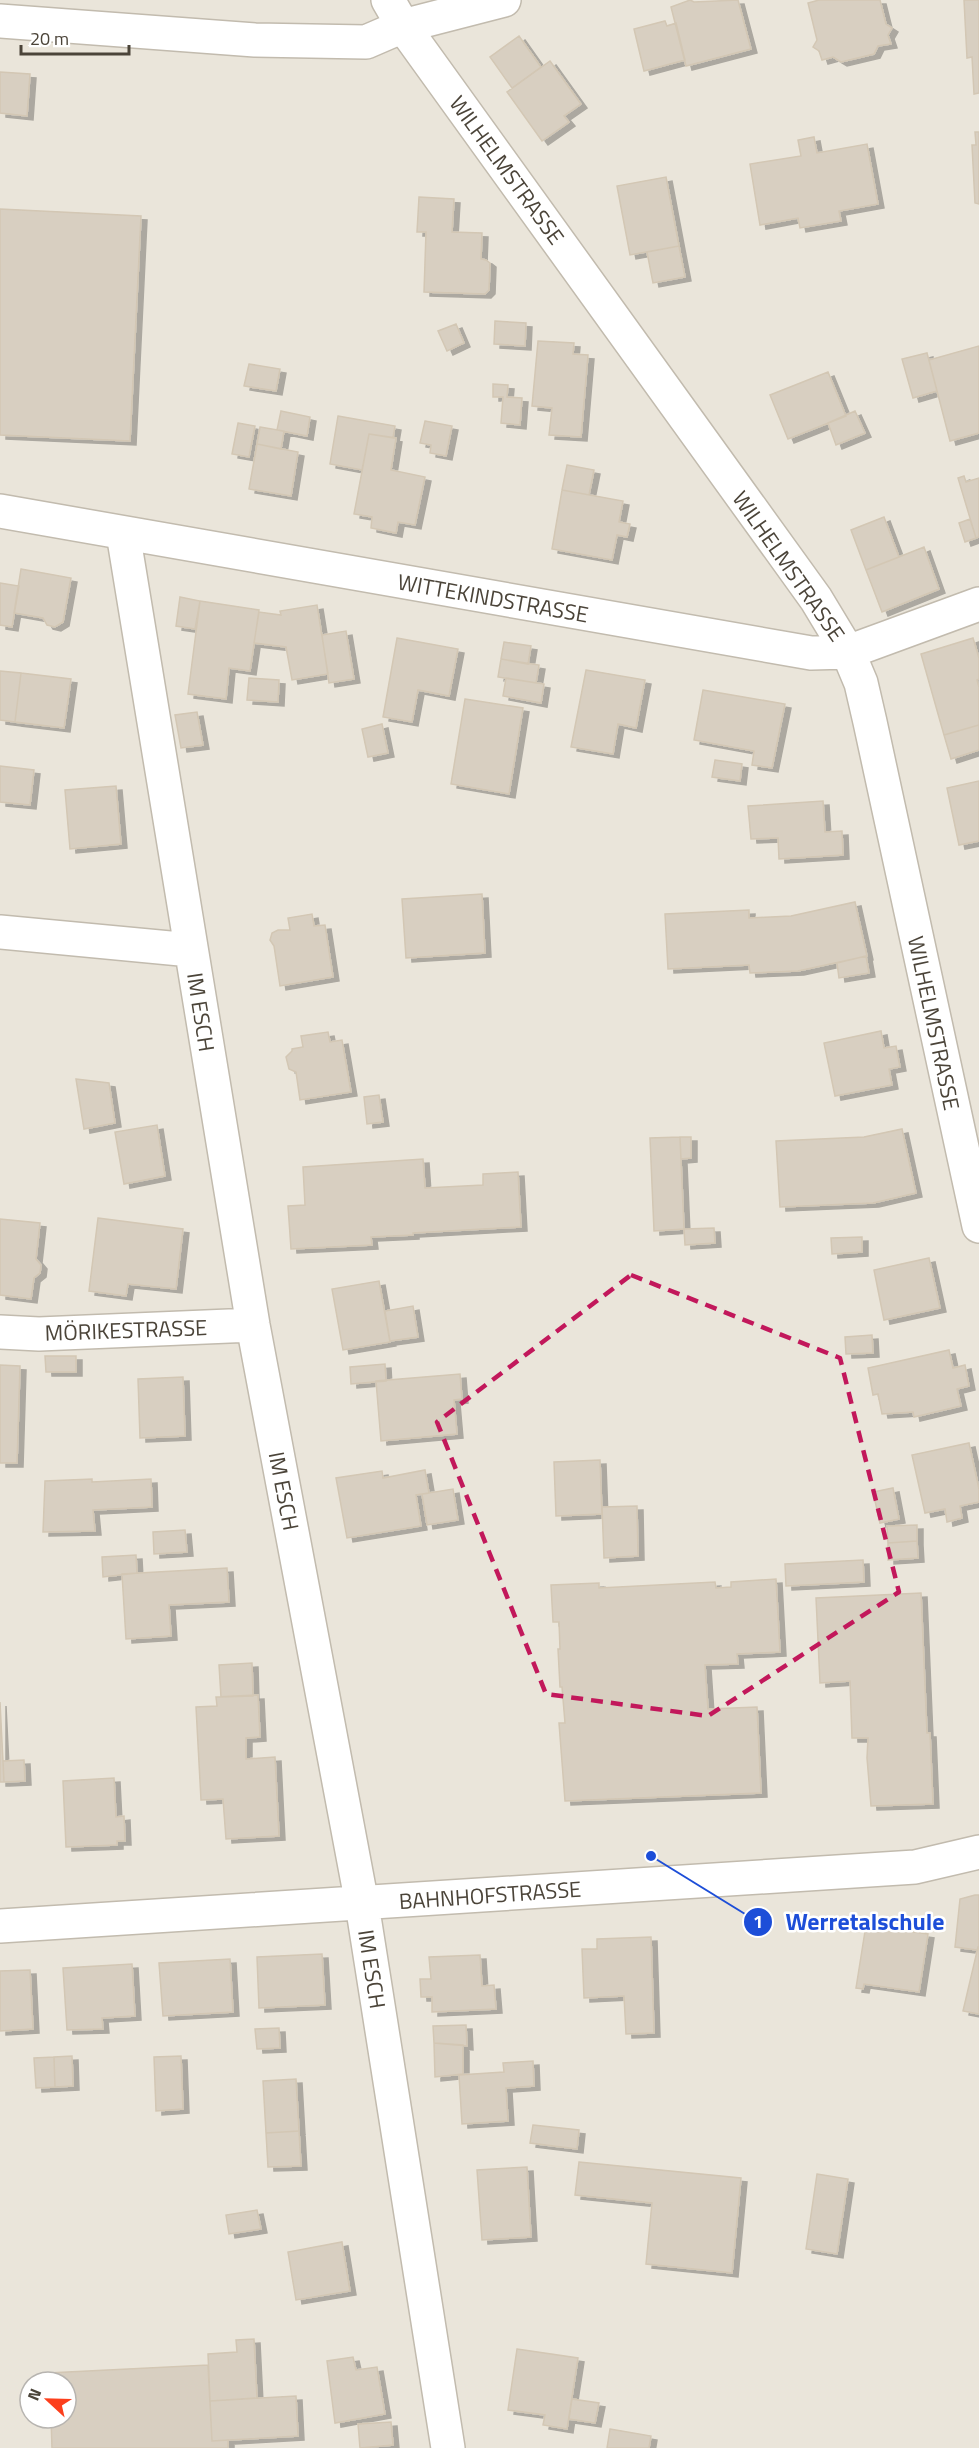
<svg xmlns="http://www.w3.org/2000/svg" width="979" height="2448" font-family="'Titillium Web',sans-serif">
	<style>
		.residential { fill: #eae5da; fill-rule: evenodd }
		.building { fill: #d8cfc1; stroke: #d3c7b4; stroke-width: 1.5; filter: url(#shadow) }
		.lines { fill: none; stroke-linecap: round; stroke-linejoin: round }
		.minor-casing { stroke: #c2bbae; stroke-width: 36 }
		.minor { stroke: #fff; stroke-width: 33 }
		.marked { fill: none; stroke: #c2185b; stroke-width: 4.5; stroke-dasharray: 12 8; stroke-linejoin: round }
		.labels { text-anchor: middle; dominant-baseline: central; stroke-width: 5; stroke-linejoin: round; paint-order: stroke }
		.street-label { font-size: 22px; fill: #4b4439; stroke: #fff }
		.leader { fill: none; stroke: #1d4ed8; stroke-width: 2 }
		.callout-dot { fill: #1d4ed8; stroke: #fff; stroke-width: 2 }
		.mark-label { font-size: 18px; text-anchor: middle; font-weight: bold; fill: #fff }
		.callout-label { font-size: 24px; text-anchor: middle; font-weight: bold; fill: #1d4ed8; stroke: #fff; stroke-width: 5; stroke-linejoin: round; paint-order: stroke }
	</style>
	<defs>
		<filter id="shadow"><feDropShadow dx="6" dy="4" stdDeviation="0" flood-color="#0004"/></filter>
	</defs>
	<rect width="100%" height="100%" fill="#f6f3ec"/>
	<path class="residential" d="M0 0H979V2448H0ZM30 2382H66V2418H30Z"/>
	<path class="building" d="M690 0 694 2 738 0 751 49 686 66 671 7Z
		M819 0H880L886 24 892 28 888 35 891 44 878 46 874 54 841 62 833 57 822 60 819 51 813 47 817 40 808 3Z
		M964 0H979V93L974 94 972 57 967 58Z
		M665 21 667 26 676 23 685 60 644 71 634 29Z
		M519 36 541 67 512 88 490 57Z
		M550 61 581 104 564 116 569 122 542 141 507 92Z
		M0 72 30 74 27 116 0 113Z
		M975 132H979V204L975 203 972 145H976Z
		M814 137 817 153 867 144 878 204 839 211 841 221 800 228 798 218 760 225 750 164 801 156 798 140Z
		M666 177 679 246 630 255 617 186Z
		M419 197 454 199 452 232 482 233 481 259 486 260 490 263 489 290 485 294 424 292 426 232H417Z
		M0 209 141 216 130 441 0 435Z
		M679 246 685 277 653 283 647 252Z
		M495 321 526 323 525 346 494 344Z
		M456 324 464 343 447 351 438 331Z
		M538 341 574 343 573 354 588 355 581 437 549 435 552 408 532 406Z
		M979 346V433L950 441 929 360Z
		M927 353 937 391 913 398 902 359Z
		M249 364 280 369 276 391 244 386Z
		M828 372 846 416 788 439 770 395Z
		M493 384 508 385 507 397 522 398 520 425 501 423 503 397H493Z
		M281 411 310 417 307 436 277 430Z
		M855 411 865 433 836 445 828 423Z
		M338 416 395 426 393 438 369 434 362 470 330 464Z
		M425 421 452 426 446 456 430 453 431 445 420 443Z
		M238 423 255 426 249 457 232 454Z
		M260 427 284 431 281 449 257 444Z
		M369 434 396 438 391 470 425 477 415 525 398 522 396 533 371 528 372 517 354 514Z
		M257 444 298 452 291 496 249 489Z
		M567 465 594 470 589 495 562 490Z
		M964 476 966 482 979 478V537L976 538 958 478Z
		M562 490 623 501 619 522 630 524 627 537 617 535 612 560 552 549Z
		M884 517 899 557 866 570 851 530Z
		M970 519 976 538 965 542 959 523Z
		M924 547 939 589 882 612 866 570Z
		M21 569 71 578 63 622 55 627 47 625 43 618 14 613Z
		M0 583 19 586 12 627 0 625Z
		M180 597 200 601 195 629 176 626Z
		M200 601 259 610 250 671 229 668 226 699 188 694Z
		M317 605 328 674 292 680 286 647 254 643 259 612 281 615 280 611Z
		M346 631 354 679 329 683 322 635Z
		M397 638 458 649 449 696 418 690 412 722 383 717Z
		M973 638 979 658V679L977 680 979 687V725L944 735 921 654Z
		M504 642 531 646 528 664 501 659Z
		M501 659 539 665 536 683 498 677Z
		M586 670 645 680 636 728 618 724 613 754 571 747Z
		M0 671 21 673 15 722 0 720Z
		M21 673 71 679 64 728 15 722Z
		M249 678 279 680 278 702 247 700Z
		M506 678 544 684 541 703 503 696Z
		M703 690 785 704 772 768 752 765 754 751 694 740Z
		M465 699 523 708 509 794 451 784Z
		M197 712 203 745 181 748 175 715Z
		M382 724 388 753 368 757 362 729Z
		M979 725V750L951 759 944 735Z
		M715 760 742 764 740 781 712 777Z
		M0 766 34 770 30 805 0 802Z
		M979 781V841L959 845 947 788Z
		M116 786 121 844 70 849 65 790Z
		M823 801 825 832 842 831 843 855 779 859 778 838 751 839 748 806Z
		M482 894 485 953 406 958 402 899Z
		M855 902 867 956 798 971 750 973 749 965 668 969 665 914 749 910V918L791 916Z
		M312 914 314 926 325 925 333 977 280 986 274 946 270 940 272 933 278 930H290L288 918Z
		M866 956 869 973 839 978 837 963Z
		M881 1031 884 1048 896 1046 900 1067 889 1069 892 1085 835 1096 824 1043Z
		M328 1032 330 1042 342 1040 351 1092 300 1100 296 1072 289 1069 286 1057 292 1051V1049L303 1047 301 1036Z
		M76 1079 109 1083 115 1123 84 1129Z
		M379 1095 383 1122 367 1124 364 1097Z
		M157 1125 165 1176 124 1184 115 1132Z
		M902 1129 916 1193 873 1203 780 1207 776 1141 864 1137Z
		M680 1137 684 1229 654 1231 650 1138Z
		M680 1137H691V1158L681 1159Z
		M423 1159 425 1188 483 1185V1174L518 1172 521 1227 413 1233V1235L371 1237 372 1245 291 1249 288 1206 305 1205 303 1167Z
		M98 1218 183 1229 176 1289 128 1284 126 1296 89 1291Z
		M0 1219 40 1223 36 1259 41 1265 40 1273 34 1278 31 1299 0 1295Z
		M714 1228 715 1243 685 1245 684 1229Z
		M862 1237V1252L832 1254 831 1238Z
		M929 1258 940 1308 884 1320 874 1270Z
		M379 1281 390 1342 343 1350 332 1289Z
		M413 1306 418 1337 390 1341 385 1311Z
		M872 1335 873 1353 846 1354 845 1337Z
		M949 1350 953 1368 965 1365 969 1386 957 1389 961 1406 914 1417 913 1412 882 1414 878 1394 873 1395 868 1368Z
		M45 1356H76V1372H46Z
		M385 1364 386 1381 351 1384 350 1367Z
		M0 1365 20 1366 17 1463H0Z
		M460 1374 462 1399 454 1400 457 1434 381 1441 376 1381Z
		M183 1377 185 1436 140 1438 138 1379Z
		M969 1443 979 1489V1502L960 1506 962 1518 947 1522 945 1509 925 1513 912 1455Z
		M600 1460 602 1514 556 1516 554 1462Z
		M425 1470 429 1493 416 1495 421 1526 347 1538 336 1478 382 1471 383 1478Z
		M92 1479V1482L151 1479 152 1507 93 1510 95 1531 43 1532 45 1481Z
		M893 1488 899 1519 880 1523 873 1492Z
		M453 1489 458 1520 427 1525 422 1494Z
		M637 1506 638 1556 604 1558 602 1507Z
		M917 1525V1541L888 1543 887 1526Z
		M185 1530 187 1552 154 1554 153 1532Z
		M917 1541 918 1558 888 1560V1543Z
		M136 1555 137 1573 103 1577 102 1557Z
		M863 1560 864 1582 786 1586 785 1564Z
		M227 1568 229 1602 169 1605 171 1636 126 1639 122 1574Z
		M776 1579 780 1652 737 1654 738 1664 705 1665 708 1709 757 1707 761 1793 565 1801 559 1723H565L562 1687H560L558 1649H560L559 1622H553L551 1585 599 1583V1588L715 1582 716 1588 731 1587V1582Z
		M921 1593 927 1733H930L933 1804 871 1806 867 1758 868 1738H852L850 1681 820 1683 816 1598Z
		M252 1663 253 1696 221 1697 219 1665Z
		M258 1695 260 1737 246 1738V1759L275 1757 279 1836 226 1839 223 1799 201 1800 196 1707 217 1706 216 1697Z
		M0 1702 4 1782H0Z
		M24 1760 25 1781 4 1782 3 1761Z
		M114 1778 116 1817 124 1816 125 1841H117V1845L66 1847 63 1781Z
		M975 1895H979V1947L977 1950 955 1947 960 1899Z
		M866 1925 928 1934 919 1992 864 1984 863 1989 856 1988Z
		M651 1937 654 2033 626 2034 624 1996 584 1998 582 1949H597V1939Z
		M978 1947H979V2014L963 2011Z
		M322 1954 325 2005 259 2008 257 1957Z
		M480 1955 482 1986 494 1985 496 2009 432 2012V1997H421L420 1979H431L429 1957Z
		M230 1959 233 2012 163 2016 159 1963Z
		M132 1964 135 2016 102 2018 103 2029 67 2030 63 1968Z
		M30 1970 33 2029 0 2031V1971Z
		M466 2025 467 2046 434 2043 433 2026Z
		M279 2028 280 2048 257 2049 255 2029Z
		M434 2043 463 2045V2074L435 2077Z
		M72 2056 73 2086 55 2087 54 2057Z
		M181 2056 183 2109 156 2111 154 2057Z
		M54 2057 55 2087 36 2088 34 2058Z
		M533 2061 534 2086 506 2088 508 2121 462 2124 459 2075 504 2072 503 2063Z
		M296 2079 299 2131 266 2133 263 2081Z
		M533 2125 579 2130 577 2149 530 2143Z
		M299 2131 301 2166 268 2167 266 2133Z
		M579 2162 741 2178 732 2273 646 2264 652 2203 575 2195Z
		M527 2167 531 2237 482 2240 477 2170Z
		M817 2174 848 2179 837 2254 806 2249Z
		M257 2210 261 2229 229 2234 226 2215Z
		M342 2242 350 2291 296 2300 288 2252Z
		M254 2339 257 2398 210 2401 208 2354 237 2352 236 2340Z
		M517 2349 578 2358 567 2429 543 2425 545 2415 508 2410Z
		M353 2357 356 2370 377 2367 385 2414 335 2423 327 2361Z
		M208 2365 212 2441 228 2440V2448H52L51 2418H66V2382H49L48 2373Z
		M296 2396 298 2436 212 2441 210 2401Z
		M572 2399 599 2403 595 2423 569 2419Z
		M391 2422 393 2445 360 2448 358 2424Z
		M610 2429 651 2436 649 2448H607Z"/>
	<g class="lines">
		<defs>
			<path id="minor" d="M388 0 403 26 816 599 848 652 861 683 870 722 979 1226
				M0 21 255 40 366 42 403 26 504 0
				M0 511 811 653 848 652 979 604
				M123 533 253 1325 362 1904 448 2448
				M0 932 191 950
				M0 1332 39 1334 253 1325
				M0 1926 915 1867 979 1852"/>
		</defs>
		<use href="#minor" class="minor-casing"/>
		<use href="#minor" class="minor"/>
	</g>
	<path class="marked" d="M631 1275 840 1358 899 1592 708 1716 546 1694 437 1422Z"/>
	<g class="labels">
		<g class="street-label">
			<text transform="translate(507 170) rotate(54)">WILHELMSTRASSE</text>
			<text transform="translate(789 566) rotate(55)">WILHELMSTRASSE</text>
			<text transform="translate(493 598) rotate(10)">WITTEKINDSTRASSE</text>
			<text transform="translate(201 1012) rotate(81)">IM ESCH</text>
			<text transform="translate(934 1023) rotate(78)">WILHELMSTRASSE</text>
			<text transform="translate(126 1330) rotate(-2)">MÖRIKESTRASSE</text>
			<text transform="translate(284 1491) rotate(79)">IM ESCH</text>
			<text transform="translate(490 1895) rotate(-4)">BAHNHOFSTRASSE</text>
			<text transform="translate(372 1969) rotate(81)">IM ESCH</text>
		</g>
	</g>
	<path class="leader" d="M651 1856L758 1922"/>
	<g class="callout-dot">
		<circle cx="651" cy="1856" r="6"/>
		<circle cx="758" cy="1922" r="15"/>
	</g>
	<g class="mark-label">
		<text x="758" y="1928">1</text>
	</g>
	<g class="callout-label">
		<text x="865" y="1930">Werretalschule</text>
	</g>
	<g transform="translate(48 2400) rotate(292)"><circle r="28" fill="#ffffff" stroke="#b7b4b0" stroke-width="1.5"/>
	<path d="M0-4.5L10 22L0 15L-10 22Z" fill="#fc3f1d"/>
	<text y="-9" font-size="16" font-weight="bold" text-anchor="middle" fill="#4b4439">N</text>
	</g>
	<path d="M21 45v9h108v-9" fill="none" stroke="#4b4439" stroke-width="3"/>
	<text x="30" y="45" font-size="18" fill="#4b4439" stroke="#ffffff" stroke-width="4.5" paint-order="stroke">20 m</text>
</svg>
